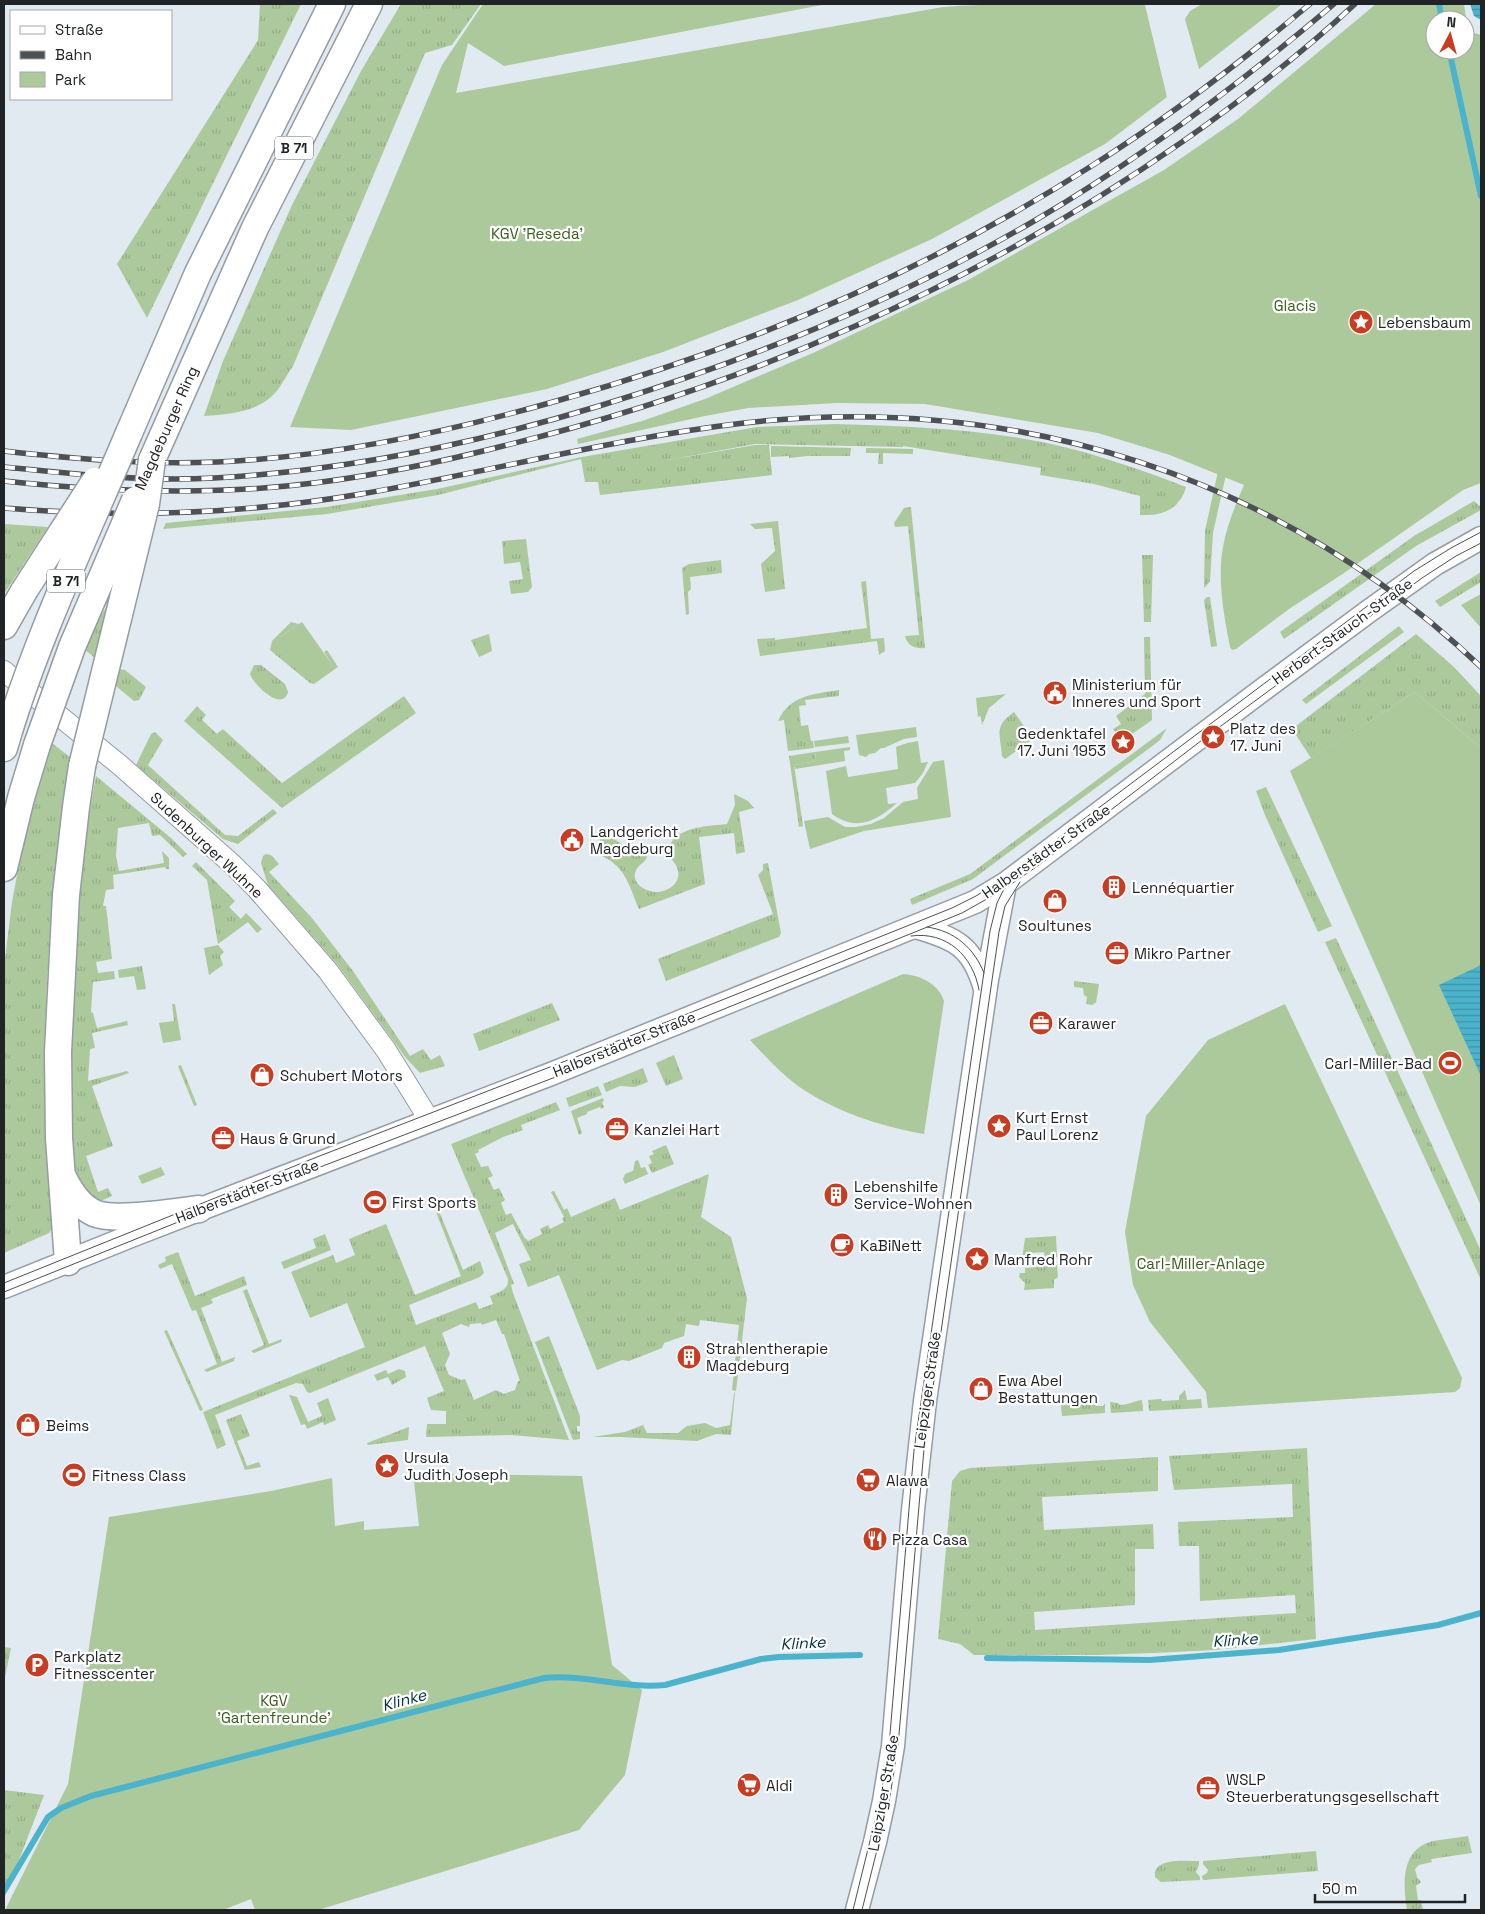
<svg xmlns="http://www.w3.org/2000/svg" width="1485" height="1914" font-family="'Space Grotesk',sans-serif">
	<style>
		.grass { fill: url(#grass-tufts); fill-rule: evenodd }
		.green { fill: #acc99b; fill-rule: evenodd }
		.water { fill: url(#water-rules) }
		.lines { fill: none; stroke-linecap: round; stroke-linejoin: round }
		.stream { stroke: #4bb4cc; stroke-width: 6 }
		.tertiary-casing { stroke: #949ca4; stroke-width: 22 }
		.secondary-casing { stroke: #949ca4; stroke-width: 25 }
		.trunk-casing { stroke: #949ca4; stroke-width: 29 }
		.tertiary { stroke: #fff; stroke-width: 20 }
		.secondary { stroke: #fff; stroke-width: 22 }
		.trunk { stroke: #fff; stroke-width: 26 }
		.tram { stroke: #4d5155; stroke-width: 1 }
		.rail-casing { stroke: #4d5155; stroke-width: 5.5 }
		.rail { stroke: #fff; stroke-width: 4; stroke-dasharray: 11; stroke-linecap: butt }
		.trunk-bridge-casing { stroke: #949ca4; stroke-width: 29; stroke-linecap: butt }
		.trunk-bridge { stroke: #fff; stroke-width: 26 }
		.labels { text-anchor: middle; dominant-baseline: central; stroke-width: 4.5; stroke-linejoin: round; paint-order: stroke }
		.shield { fill: #fff; stroke: #646668; stroke-width: 1 }
		.shield-label { font-size: 14px; font-weight: bold; fill: #212427 }
		.park-label { font-size: 15px; fill: #385e1b; stroke: #fff }
		.poi-label { font-size: 15px; fill: #212427; stroke: #fff; text-anchor: start }
		.street-label { font-size: 15px; fill: #212427; stroke: #fff }
		.water-label { font-size: 16px; font-style: italic; fill: #00333e; stroke: #fff }
	</style>
	<defs>
		<pattern id="grass-tufts" width="24" height="20" patternUnits="userSpaceOnUse" patternTransform="scale(1.25)"><rect width="24" height="20" fill="#acc99b"/><path d="M3 7l-1-3M5 7V3M7 7l1-3M15 17l-1-3M17 17v-4M19 17l1-3" fill="none" stroke="#94ac86"/></pattern>
		<pattern id="water-rules" width="6" height="5" patternUnits="userSpaceOnUse" patternTransform="scale(1.25)"><rect width="6" height="5" fill="#4bb4cc"/><path d="M0 2.5h6" fill="none" stroke="#3e92a6"/></pattern>
	</defs>
	<rect width="100%" height="100%" fill="#e1e9f1"/>
	<path class="grass" d="M260 4H301L147 318 117 264 258 40Z
		M401 4H481L452 45 425 53 293 366C287 374 282 385 276 392 257 413 230 414 204 416L223 361 292 205 361 71Z
		M835 424C899 426 962 428 1025 439 1080 448 1134 467 1186 487 1180 509 1163 516 1140 515V496L1094 484 1040 475 1041 468 903 446V447L755 444 668 460 755 445H769L772 475 600 495 598 482H585L581 459 438 495 327 514 163 529 166 523 326 507 437 489 582 457 757 427Z
		M771 446 851 448 850 456H808L789 458V456L771 457Z
		M866 448 913 449V454L883 453V464H878L879 453H866Z
		M1229 461 1213 533 1210 581 1207 585 1204 588 1205 531 1220 462Z
		M1474 501 1481 507V510L1416 546 1284 639 1280 632 1414 536Z
		M911 507 925 648C916 649 907 646 905 636L919 635 908 526 895 527 894 523 904 508Z
		M778 521 785 589 765 592 761 564 775 551 772 528 755 529 750 524Z
		M4 524 48 527 4 594Z
		M526 539 532 587 528 592 511 594 509 581 523 579 520 562 504 564 502 541Z
		M1142 555H1153L1151 622H1144Z
		M721 560 722 573 690 577 691 589 688 592 689 614 686 615 682 568 689 564Z
		M1481 572V582L1440 607 1435 601Z
		M866 581 871 639 884 638 885 651 879 655 877 641 760 656 757 639 775 638V640L867 628 861 582Z
		M1207 597H1210L1217 646 1211 647 1204 600Z
		M106 608 108 610 95 658 85 650 98 619Z
		M291 622 299 624 280 637 333 666 324 652 327 650 338 667 314 684 310 683 270 650 272 641Z
		M1399 626 1404 632 1306 704 1302 700Z
		M489 634 492 651 479 657 471 640Z
		M1416 634 1454 667 1481 696V748L1415 692 1311 758 1292 729Z
		M1144 637H1150L1152 720 1122 741 1113 729 1121 724 1116 716 1145 694Z
		M254 665H261L285 684 288 692C282 713 253 684 250 674Z
		M119 669 125 670 146 687 139 700 134 701 116 686Z
		M839 690V696L805 700 806 705 799 706 801 726 808 725 811 741H813L814 748 788 751 784 720 778 721C790 695 814 694 839 690Z
		M1006 694 989 708 982 725 981 716 978 717 976 698Z
		M404 696 416 713 282 808 184 721 197 706 206 715 202 720 217 734 223 729 282 783Z
		M1014 712 1033 739 1005 759 1002 756C1000 732 994 726 1014 712Z
		M1167 728 1160 740 1155 744 973 879 912 905 910 899 970 874Z
		M155 732 163 740 148 765 225 835 238 836 273 809 277 813 238 844 223 839 136 765 151 734Z
		M52 743 71 758C54 866 44 974 45 1083 46 1130 51 1179 54 1226L49 1233 4 1253V967L12 902 20 859 31 815Z
		M815 752 816 761 794 765 803 826 799 827 789 756Z
		M96 776 171 838 187 854 183 857 160 835 152 836 149 823 118 828 116 856 119 871 164 863 162 851 169 858V869H166L165 867 113 875 114 889 106 890 103 906H106L112 959 96 962 98 973 114 971 115 979 93 982 91 1012 93 1013 97 1028 127 1021 128 1025 92 1033 95 1048 90 1049 88 1081 127 1071 129 1073 92 1086 113 1146 86 1156 98 1192 108 1188 112 1196 96 1203C90 1196 79 1188 76 1180 68 1160 72 1133 72 1112 69 1000 75 886 96 776Z
		M1266 787 1332 926 1318 932 1265 815 1256 791Z
		M734 794 748 801 754 808 739 812 745 852 736 854 734 833 699 837 705 884 639 909C627 881 626 866 596 853L601 837 613 838 623 845 644 852 647 857C645 862 642 863 639 866 629 877 638 888 650 891 662 895 681 886 678 871 677 864 671 860 669 854 667 848 671 841 676 837 690 826 710 826 727 824L735 805Z
		M266 854 271 855 279 864 269 872 312 918 353 971 410 1056 423 1049 431 1060 440 1055 445 1066 420 1073 406 1058 337 964 268 885 261 863 263 856Z
		M196 862 235 901 229 907 241 919 246 913 262 929 257 933 248 922 218 944 207 880 192 866Z
		M768 863 781 933 779 937 666 981 658 959 773 914 758 875 763 870V864Z
		M1336 938 1481 1251V1280L1325 942Z
		M218 945 224 952 220 956 223 965 209 975 204 948Z
		M142 966 146 989 137 990 134 976 119 978 118 970Z
		M1074 981 1099 984 1096 1003H1094L1093 1005 1086 1004 1087 997 1084 995 1083 988 1074 987Z
		M552 1003 560 1020 479 1051 473 1034Z
		M172 1004H175L181 1040 163 1043 159 1023 174 1021Z
		M674 1055 683 1079 666 1086 656 1063Z
		M181 1065 197 1105 194 1106 178 1066Z
		M643 1068 648 1082 635 1087 620 1086 606 1092 603 1084Z
		M598 1086 602 1095 569 1107 566 1098Z
		M603 1098 604 1101 602 1102 604 1107 601 1109 600 1107 587 1112V1114L577 1118 582 1133 579 1135 571 1111Z
		M556 1102 560 1110 521 1125 523 1130 503 1137 478 1150 479 1152 475 1154 481 1167 488 1166 493 1176 488 1178 494 1190 499 1188 505 1200 501 1203 506 1215 511 1213 524 1237 528 1241 542 1234 540 1229 548 1225 550 1229 564 1222 562 1218 564 1217 551 1192 554 1191 564 1210 567 1208 571 1217 615 1198 620 1210 709 1174 701 1217 731 1237 747 1298 736 1391 732 1390 739 1325 700 1320 699 1326 686 1324 684 1336 664 1343 662 1348 629 1361 622 1360 597 1370 559 1275 528 1287 519 1264 531 1260 513 1224 495 1233 514 1284 511 1285 513 1293 569 1440 511 1435 426 1437 427 1424H446V1411L431 1410 427 1398 444 1391 425 1346 310 1393 307 1392 303 1384 296 1383 215 1415 226 1445 217 1449 203 1412 365 1347 347 1303 310 1318 291 1272 333 1255 336 1263 355 1255 349 1239 386 1224 415 1295 461 1276 436 1212 439 1211 463 1270 480 1261 484 1273 480 1277 409 1305 416 1325 476 1302 479 1309 493 1304 490 1296C499 1292 509 1290 508 1279L451 1144ZM496 1320 502 1334H504L520 1381H518L515 1390 504 1394 496 1390 474 1400 465 1379 461 1380 449 1375 445 1365 450 1354 442 1333 461 1324 469 1327 470 1324 481 1323 482 1325Z
		M666 1145 674 1164 652 1173 648 1165 652 1163 649 1156 654 1154 652 1151Z
		M638 1160 641 1168 645 1167 648 1174 625 1184 623 1179 625 1174 633 1171 635 1161Z
		M161 1167 165 1175 142 1184 138 1176Z
		M325 1234 331 1250 284 1269 281 1262 316 1248 313 1239Z
		M1056 1236 1057 1257 1045 1258 1044 1252 1032 1253V1259L1022 1260 1025 1238Z
		M178 1252 195 1296 244 1276 247 1285 211 1299 213 1303 201 1308 222 1362 235 1357 234 1361 207 1372 204 1370 217 1364 196 1310 192 1311 172 1264 160 1269 158 1265 166 1261 165 1257Z
		M1057 1265 1058 1277 1054 1280V1288L1024 1290 1025 1283 1019 1277 1020 1273H1025V1268Z
		M247 1289 269 1344 282 1339 281 1342 254 1353 251 1351 264 1345 243 1291Z
		M167 1330 203 1410 200 1411 164 1331Z
		M549 1336 580 1416V1426H577V1431L580 1432V1439L573 1440 535 1342Z
		M399 1369 405 1371 406 1377 392 1385 388 1377 377 1381 374 1375 386 1370 388 1374Z
		M1185 1390 1187 1400 1201 1399 1202 1408 1149 1411 1148 1400 1161 1399 1162 1401 1179 1400V1396Z
		M735 1392 731 1435 716 1434 697 1441 621 1437H592L625 1432 643 1425 647 1433H678L687 1426 705 1423 716 1428 730 1425 734 1393Z
		M289 1395 297 1397 308 1422 322 1416 317 1403 328 1398 336 1420 324 1425 323 1422 307 1429 305 1424 301 1425Z
		M1142 1400 1143 1411 1111 1413 1110 1402 1118 1403 1120 1405C1129 1405 1133 1401 1142 1400Z
		M1092 1403 1097 1406H1103L1105 1403V1413L1062 1416 1061 1405Z
		M241 1414 250 1436 237 1441 247 1466 259 1462 261 1467 245 1470 226 1420Z
		M409 1427 408 1440 368 1445 367 1443Z
		M1307 1448 1316 1639 1215 1650 1153 1653 1098 1655H974L960 1644 938 1639 952 1481 960 1471 970 1468 1158 1457V1491L1042 1497 1044 1530 1153 1524 1154 1549H1135V1605L1034 1612 1035 1630 1296 1613 1295 1595 1200 1601 1199 1546H1179L1178 1522 1293 1517 1292 1484 1174 1490 1169 1456Z
		M4 1647 11 1648 4 1682Z
		M4 1790 44 1795 4 1899Z
		M1468 1836 1472 1853 1431 1859 1432 1862 1419 1865 1415 1869 1417 1877 1421 1882 1416 1886 1418 1900H1421L1423 1909 1407 1910C1403 1885 1400 1849 1433 1841 1444 1839 1457 1838 1468 1836Z
		M1316 1851 1318 1871 1203 1880 1202 1876 1207 1873 1208 1870 1203 1864V1861Z
		M1199 1861V1865L1196 1872 1200 1877V1880L1161 1882 1155 1877C1152 1857 1186 1861 1199 1861Z"/>
	<path class="green" d="M483 4H827L504 66 468 43 456 93 943 7C1010 2 1078 3 1145 5L1167 97 1105 144 932 239 798 300 663 352 547 389 351 430 290 427 442 65Z
		M1202 4H1282L1199 69 1185 19 1190 11Z
		M1376 4H1464L1468 31 1481 35V483L1463 490 1344 573 1289 609 1236 649 1232 650 1230 647C1224 616 1217 579 1223 547 1227 525 1235 506 1244 485L1170 455 1098 433 925 404 837 403 748 408 705 416 578 444 577 439 642 421 705 399 813 353 968 280 1164 170 1238 119ZM1435 20H1465V50H1435Z
		M1481 594V628L1461 605Z
		M302 622 333 666 312 681 280 637Z
		M1415 692 1481 748V1206L1290 771Z
		M916 727 917 737 904 739 884 748H881L875 753 869 754 866 757 859 755 856 735Z
		M848 736 849 743 815 747 814 741Z
		M918 741 921 763 928 762 923 773 915 783 886 788 888 804 897 803C876 821 857 832 832 814L826 771 846 766 848 777 898 769 896 747 907 743Z
		M850 747V750L844 751 845 761 795 769 794 765 816 761 815 752Z
		M944 760 951 817 864 831 810 849 804 821 828 817 845 827H856L871 824 884 818 903 802 918 799 917 788 933 762Z
		M903 974C920 975 939 984 944 1001L924 1134C879 1126 836 1112 798 1086 780 1073 765 1056 750 1040Z
		M1285 1004 1462 1378 1460 1388 1455 1392 1208 1408 1206 1392 1150 1322 1133 1285 1125 1232 1146 1116 1208 1040Z
		M413 1473 582 1476 612 1665 642 1690 625 1775 579 1830 318 1910H255L251 1899 223 1910H5L68 1784 109 1517 271 1491 332 1478 335 1526 364 1521V1530L419 1526Z"/>
	<path class="water" d="M1470 4H1481V20L1474 16Z
		M1481 965V1076L1439 985Z"/>
	<g class="lines">
		<path class="stream" d="M1439 4 1442 20
			M1449 50 1481 196
			M987 1658 1150 1660 1279 1650 1438 1625 1481 1613
			M4 1891 48 1817 61 1808 91 1796 544 1678C586 1674 624 1689 665 1685L761 1659 779 1657 860 1655"/>
		<defs>
			<path id="tertiary" d="M4 671 121 766 232 864 257 889 328 971 386 1050 430 1121"/>
			<path id="secondary" d="M915 927C955 938 973 946 985 989
				M4 1287 136 1234 551 1074 975 902 1005 884 1261 691 1369 611 1435 564 1481 538
				M857 1910 875 1842 884 1801 893 1746 913 1510 925 1401 987 980 1005 884"/>
			<path id="trunk" d="M129 433 198 273 332 4
				M152 460 255 228 369 4
				M4 626 24 591
				M4 748 9 731
				M4 868 21 798 37 745
				M62 1175C69 1190 79 1206 94 1213 114 1222 176 1212 199 1209
				M68 1262 59 1138 58 1052 66 895 76 807 82 766"/>
		</defs>
		<use href="#tertiary" class="tertiary-casing"/>
		<use href="#secondary" class="secondary-casing"/>
		<use href="#trunk" class="trunk-casing"/>
		<use href="#tertiary" class="tertiary"/>
		<use href="#secondary" class="secondary"/>
		<use href="#trunk" class="trunk"/>
		<path class="tram" d="M927 927C955 931 974 948 984 973
			M911 936C947 931 973 956 979 990
			M4 1283 317 1157 682 1016 952 908 976 896 1016 870 1414 571 1451 548 1481 532
			M4 1292 213 1208 553 1078 962 913 1001 891 1039 865 1206 737 1422 578 1456 556 1481 543
			M853 1910 880 1800 889 1746 914 1450 990 931 997 903 1004 889
			M862 1910 889 1802 898 1746 924 1449 999 932 1005 906 1020 882"/>
		<defs>
			<path id="rail" d="M4 451C75 459 146 465 217 462 331 457 444 433 553 402 743 349 926 272 1093 165 1169 117 1241 62 1310 4
				M4 467C73 474 144 482 214 478 345 471 474 444 599 406 750 360 898 300 1034 221 1141 158 1240 84 1334 4
				M4 481C107 492 211 496 314 483 378 475 441 462 503 446 745 387 977 285 1182 142 1242 100 1301 54 1355 4
				M4 508C122 518 244 514 361 494 489 472 615 438 744 423 1016 392 1282 477 1481 667"/>
		</defs>
		<use href="#rail" class="rail-casing"/>
		<use href="#rail" class="rail"/>
		<defs>
			<path id="trunk-bridge" d="M24 591 95 481
				M9 731C40 631 88 530 129 433
				M37 745 72 647 135 500
				M82 766 146 504 152 460"/>
		</defs>
		<use href="#trunk-bridge" class="trunk-bridge-casing"/>
		<use href="#trunk-bridge" class="trunk-bridge"/>
	</g>
	<defs>
		<symbol id="sight-disc" viewBox="-11 -11 22 22"><circle r="9.5" fill="#c83d21" stroke="#fff"/><path d="M0-6L1.8-2.2L6-1.7L2.9 1.2L3.7 5.4L0 3.3L-3.7 5.4L-2.9 1.2L-6-1.7L-1.8-2.2Z" fill="#fff"/></symbol>
		<symbol id="civic-disc" viewBox="-11 -11 22 22"><circle r="9.5" fill="#c83d21" stroke="#fff"/><path d="M-.6-6.5H3V-4.5H.6V-3L4-1V1h2V6H-6V1h2V-1L-.6-3ZM-1.2 2.5V6h2.4V2.5Z" fill="#fff"/></symbol>
		<symbol id="building-disc" viewBox="-11 -11 22 22"><circle r="9.5" fill="#c83d21" stroke="#fff"/><path d="M-4-6H4V6H1V3H-1V6H-4ZM-2.5-4.3h1.7v1.8h-1.7ZM.8-4.3h1.7v1.8H.8ZM-2.5-1h1.7V.8h-1.7ZM.8-1h1.7V.8H.8Z" fill="#fff"/></symbol>
		<symbol id="shop-disc" viewBox="-11 -11 22 22"><circle r="9.5" fill="#c83d21" stroke="#fff"/><path d="M-5-2.5h2.3a2.7 3.5 0 0 1 5.4 0H5L5.5 6h-11ZM-1.5-2.5h3a1.5 2.3 0 0 0-3 0Z" fill="#fff"/></symbol>
		<symbol id="office-disc" viewBox="-11 -11 22 22"><circle r="9.5" fill="#c83d21" stroke="#fff"/><path d="M-6-3h4V-5.5h4V-3h4V5H-6ZM-1-4.5V-3h2v-1.5ZM-6 0V1H6V0Z" fill="#fff"/></symbol>
		<symbol id="stadium-disc" viewBox="-11 -11 22 22"><circle r="9.5" fill="#c83d21" stroke="#fff"/><path d="M0-5a6.5 5 0 1 0 0 10a6.5 5 0 1 0 0-10ZM-3.5-1.8h7v3.6h-7Z" fill="#fff"/></symbol>
		<symbol id="cafe-disc" viewBox="-11 -11 22 22"><circle r="9.5" fill="#c83d21" stroke="#fff"/><path d="M-5.5-4.5H6V0H3Q3 3.5 0 3.5H-2.5Q-5.5 3.5-5.5 0ZM3-3.2v2h1.7v-2ZM-6 4.5H4V6H-6Z" fill="#fff"/></symbol>
		<symbol id="supermarket-disc" viewBox="-11 -11 22 22"><circle r="9.5" fill="#c83d21" stroke="#fff"/><path d="M-6-5.5h2.5l.6 2H6L4.5 2H-2.5L-4.4-4H-6ZM-1.5 3.2a1.3 1.3 0 1 0 .1 0ZM3 3.2a1.3 1.3 0 1 0 .1 0Z" fill="#fff"/></symbol>
		<symbol id="restaurant-disc" viewBox="-11 -11 22 22"><circle r="9.5" fill="#c83d21" stroke="#fff"/><path d="M-5-6h1v4h1v-4h1v4h1v-4h1v5L-1.5 .5V6h-2V.5L-5-1ZM5-6V6H3V1.5H1.5Q1.5-4 5-6Z" fill="#fff"/></symbol>
		<symbol id="parking-disc" viewBox="-11 -11 22 22"><circle r="9.5" fill="#c83d21" stroke="#fff"/><path d="M-3.5-5.5H1a3.5 3.5 0 0 1 0 7H-1V5.5H-3.5ZM-1-3.4V-.6H.8a1.4 1.4 0 0 0 0-2.8Z" fill="#fff"/></symbol>
	</defs>
	<g fill-rule="evenodd">
		<use href="#sight-disc" x="1347" y="308" width="28" height="28"/>
		<use href="#civic-disc" x="1041" y="679" width="28" height="28"/>
		<use href="#sight-disc" x="1199" y="723" width="28" height="28"/>
		<use href="#sight-disc" x="1109" y="728" width="28" height="28"/>
		<use href="#civic-disc" x="558" y="826" width="28" height="28"/>
		<use href="#building-disc" x="1100" y="873" width="28" height="28"/>
		<use href="#shop-disc" x="1041" y="887" width="28" height="28"/>
		<use href="#office-disc" x="1103" y="939" width="28" height="28"/>
		<use href="#office-disc" x="1027" y="1009" width="28" height="28"/>
		<use href="#stadium-disc" x="1436" y="1049" width="28" height="28"/>
		<use href="#shop-disc" x="248" y="1061" width="28" height="28"/>
		<use href="#sight-disc" x="985" y="1112" width="28" height="28"/>
		<use href="#office-disc" x="603" y="1115" width="28" height="28"/>
		<use href="#office-disc" x="209" y="1124" width="28" height="28"/>
		<use href="#building-disc" x="822" y="1181" width="28" height="28"/>
		<use href="#stadium-disc" x="361" y="1188" width="28" height="28"/>
		<use href="#cafe-disc" x="828" y="1231" width="28" height="28"/>
		<use href="#sight-disc" x="963" y="1245" width="28" height="28"/>
		<use href="#building-disc" x="675" y="1343" width="28" height="28"/>
		<use href="#shop-disc" x="967" y="1375" width="28" height="28"/>
		<use href="#shop-disc" x="14" y="1411" width="28" height="28"/>
		<use href="#sight-disc" x="373" y="1452" width="28" height="28"/>
		<use href="#stadium-disc" x="60" y="1461" width="28" height="28"/>
		<use href="#supermarket-disc" x="854" y="1466" width="28" height="28"/>
		<use href="#restaurant-disc" x="861" y="1525" width="28" height="28"/>
		<use href="#parking-disc" x="23" y="1651" width="28" height="28"/>
		<use href="#supermarket-disc" x="735" y="1771" width="28" height="28"/>
		<use href="#office-disc" x="1194" y="1774" width="28" height="28"/>
	</g>
	<g class="labels">
		<g class="shield">
			<rect x="275" y="136.5" width="38" height="23" rx="4"/>
			<rect x="47" y="569.5" width="38" height="23" rx="4"/>
		</g>
		<g class="shield-label">
			<text x="294" y="148">B 71</text>
			<text x="66" y="581">B 71</text>
		</g>
		<g class="park-label">
			<text x="537" y="233">KGV 'Reseda'</text>
			<text x="1295" y="305">Glacis</text>
			<text x="1201" y="1263">Carl-Miller-Anlage</text>
			<text x="274" y="1700">KGV<tspan x="274" dy="17">'Gartenfreunde'</tspan></text>
		</g>
		<g class="poi-label">
			<text x="1378" y="322">Lebensbaum</text>
			<text x="1072" y="684">Ministerium für<tspan x="1072" dy="17">Inneres und Sport</tspan></text>
			<text x="1230" y="728">Platz des<tspan x="1230" dy="17">17. Juni</tspan></text>
			<text x="1106" y="733" text-anchor="end">Gedenktafel<tspan x="1106" dy="17">17. Juni 1953</tspan></text>
			<text x="590" y="831">Landgericht<tspan x="590" dy="17">Magdeburg</tspan></text>
			<text x="1132" y="887">Lennéquartier</text>
			<text x="1055" y="925" text-anchor="middle">Soultunes</text>
			<text x="1134" y="953">Mikro Partner</text>
			<text x="1058" y="1023">Karawer</text>
			<text x="1432" y="1063" text-anchor="end">Carl-Miller-Bad</text>
			<text x="280" y="1075">Schubert Motors</text>
			<text x="1016" y="1117">Kurt Ernst<tspan x="1016" dy="17">Paul Lorenz</tspan></text>
			<text x="634" y="1129">Kanzlei Hart</text>
			<text x="240" y="1138">Haus &amp; Grund</text>
			<text x="854" y="1186">Lebenshilfe<tspan x="854" dy="17">Service-Wohnen</tspan></text>
			<text x="392" y="1202">First Sports</text>
			<text x="860" y="1245">KaBiNett</text>
			<text x="994" y="1259">Manfred Rohr</text>
			<text x="706" y="1348">Strahlentherapie<tspan x="706" dy="17">Magdeburg</tspan></text>
			<text x="998" y="1380">Ewa Abel<tspan x="998" dy="17">Bestattungen</tspan></text>
			<text x="46" y="1425">Beims</text>
			<text x="404" y="1457">Ursula<tspan x="404" dy="17">Judith Joseph</tspan></text>
			<text x="92" y="1475">Fitness Class</text>
			<text x="886" y="1480">Alawa</text>
			<text x="892" y="1539">Pizza Casa</text>
			<text x="54" y="1656">Parkplatz<tspan x="54" dy="17">Fitnesscenter</tspan></text>
			<text x="1226" y="1779">WSLP<tspan x="1226" dy="17">Steuerberatungsgesellschaft</tspan></text>
			<text x="766" y="1785">Aldi</text>
		</g>
		<g class="street-label">
			<text transform="translate(166 428) rotate(-66)">Magdeburger Ring</text>
			<text transform="translate(1342 631) rotate(-36)">Herbert-Stauch-Straße</text>
			<text transform="translate(207 845) rotate(43)">Sudenburger Wuhne</text>
			<text transform="translate(1046 851) rotate(-35)">Halberstädter Straße</text>
			<text transform="translate(624 1044) rotate(-22)">Halberstädter Straße</text>
			<text transform="translate(247 1191) rotate(-21)">Halberstädter Straße</text>
			<text transform="translate(927 1390) rotate(-82)">Leipziger Straße</text>
			<text transform="translate(883 1793) rotate(-80)">Leipziger Straße</text>
		</g>
		<g class="water-label">
			<text transform="translate(1235 1640) rotate(-4)">Klinke</text>
			<text transform="translate(803 1643) rotate(-3)">Klinke</text>
			<text transform="translate(404 1700) rotate(-15)">Klinke</text>
		</g>
	</g>
	<rect width="1485" height="1914" fill="none" stroke="#212427" stroke-width="10"/>
	<rect x="10" y="10" width="162" height="90" fill="#ffffff" stroke="#a6a7a9"/>
	<rect x="20" y="26" width="25" height="8" fill="#ffffff" stroke="#a6a7a9"/>
	<text x="55" y="35" font-size="15" fill="#212427">Straße</text>
	<rect x="20" y="51" width="25" height="8" fill="#4d5155" stroke="#a6a7a9"/>
	<text x="55" y="60" font-size="15" fill="#212427">Bahn</text>
	<rect x="20" y="72" width="25" height="15" fill="#acc99b" stroke="#a6a7a9"/>
	<text x="55" y="85" font-size="15" fill="#212427">Park</text>
	<g transform="translate(1450 35) rotate(6)"><circle r="24" fill="#ffffff" stroke="#a6a7a9"/>
	<path d="M0-4L9 19L0 12L-9 19Z" fill="#c83d21"/>
	<text y="-8" font-size="14" font-weight="bold" text-anchor="middle" fill="#212427">N</text>
	</g>
	<path d="M1315 1894v8h150v-8" fill="none" stroke="#212427" stroke-width="2.5"/>
	<text x="1322" y="1894" font-size="15" fill="#212427" stroke="#ffffff" stroke-width="4" paint-order="stroke">50 m</text>
</svg>
